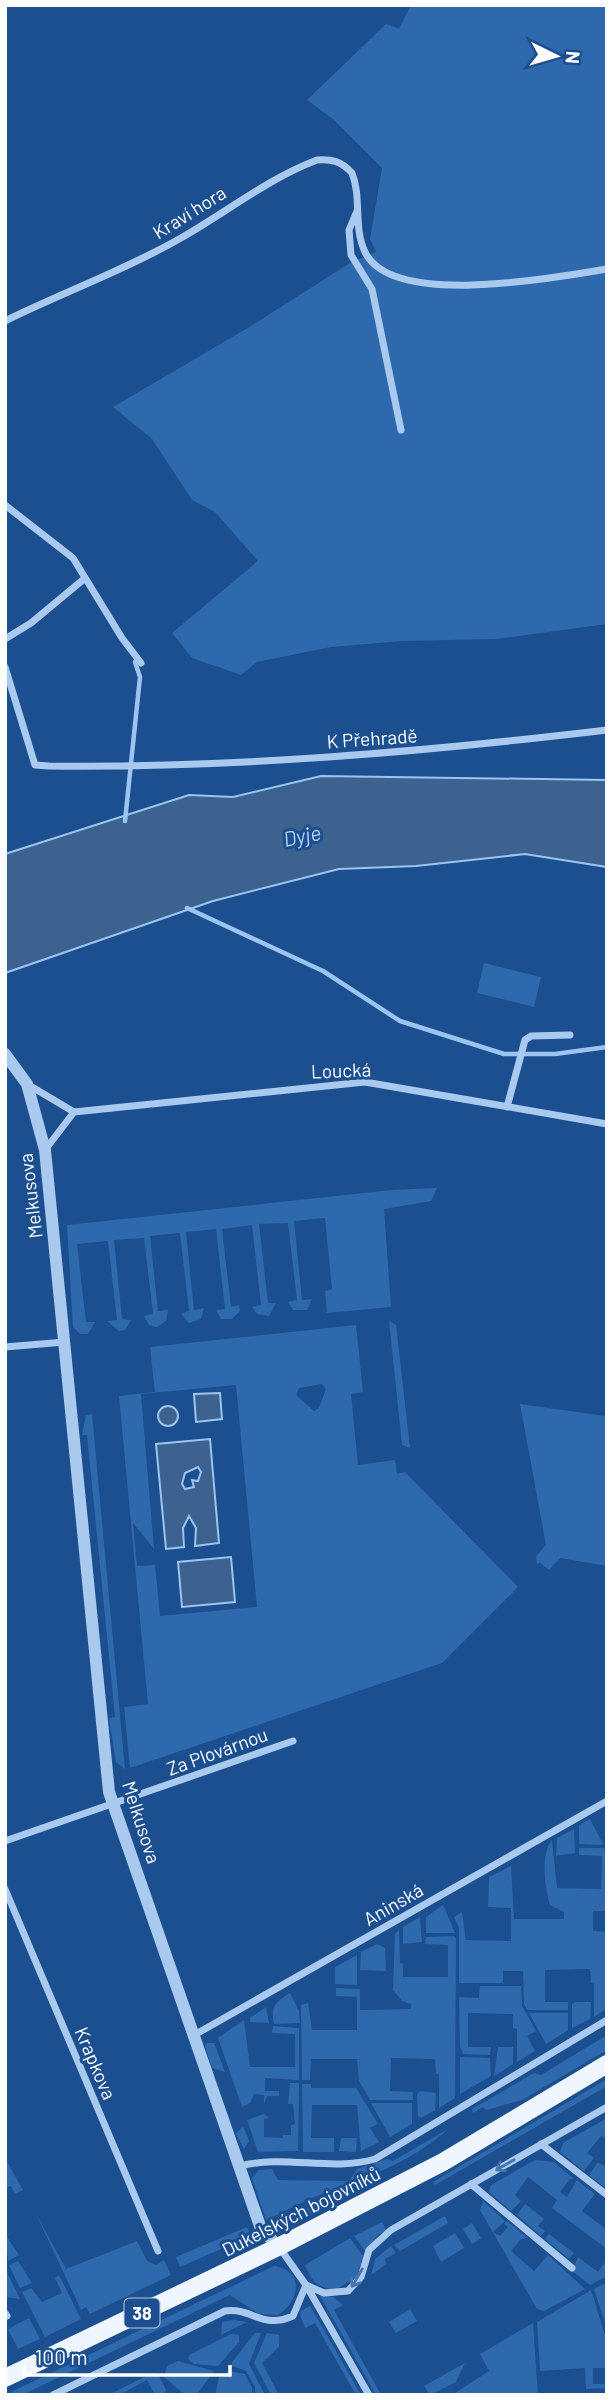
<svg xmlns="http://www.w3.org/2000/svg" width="612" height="2400" font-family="Barlow,sans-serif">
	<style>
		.green { fill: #2e69ad; fill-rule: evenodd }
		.water { fill: #3c6290; stroke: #9cc4f0; stroke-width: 2; fill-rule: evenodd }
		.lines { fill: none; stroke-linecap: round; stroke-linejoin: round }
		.stream { stroke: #9cc4f0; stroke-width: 4.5 }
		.minor { stroke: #a9c9ee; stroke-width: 7 }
		.tertiary { stroke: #a9c9ee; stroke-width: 12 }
		.primary { stroke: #f0f6ff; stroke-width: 18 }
		.oneway { stroke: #4674ac }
		.labels { text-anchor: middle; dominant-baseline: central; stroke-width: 6; stroke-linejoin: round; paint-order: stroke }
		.shield { fill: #1b4f8f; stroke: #bbcadd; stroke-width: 2 }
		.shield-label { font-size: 18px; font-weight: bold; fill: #fff }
		.street-label { font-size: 19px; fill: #fff; stroke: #1b4f8f }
		.water-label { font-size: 21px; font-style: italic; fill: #b5d3f5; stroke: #1b4f8f }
	</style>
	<rect width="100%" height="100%" fill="#1b4f8f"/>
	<path class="green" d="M411 5H607V624L496 639 402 641 331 647 257 662 241 675 192 658 172 633 258 561 215 512 192 500 152 439 113 407 251 326 350 263 376 252 370 239 382 168 333 119 307 100 386 24 399 29Z
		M484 963 541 977 534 1007 477 993Z
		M437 1188 431 1201 384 1209 391 1307 327 1313 325 1291 332 1289 325 1218 294 1221 302 1300 312 1299 307 1310H293L288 1302 297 1300 288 1223 259 1224 268 1303H276L269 1316 257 1314 252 1307 261 1305 252 1225 222 1229 231 1307 239 1305 240 1311 232 1319H221L216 1310 225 1309 216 1229 186 1232 194 1310 204 1308 201 1319 189 1323 181 1314 189 1311 180 1233 150 1236 158 1311 168 1310 166 1321 157 1327 149 1325 144 1316 153 1314 144 1238 114 1240 122 1319 131 1320 125 1330 119 1331 107 1321 117 1320 108 1241 77 1244 86 1322H95L88 1334H80L73 1327 67 1225 392 1190Z
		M389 1321 396 1325 410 1448 402 1445Z
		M356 1325 363 1392 351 1394 358 1465 395 1460 397 1474 405 1472 518 1587 442 1663 130 1768 124 1707 148 1704 119 1396 155 1392 150 1347ZM322 1384 326 1389 319 1408 314 1411 296 1395 299 1388ZM236 1385 257 1607 160 1616 155 1565 137 1566 133 1523 154 1549 141 1394Z
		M520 1404 605 1416 607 1566 560 1558 549 1570 540 1563 537 1564 536 1556 546 1545Z
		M92 1414 125 1769 116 1762 109 1718 115 1717 87 1435H82L86 1415Z
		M590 1819 603 1844 601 1845 579 1844V1825Z
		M574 1829 575 1853 556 1856 557 1838Z
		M552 1840 557 1888 601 1889 602 1856 579 1855V1848H604L607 1854V1911H593V1931L607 1932V2008L594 2017V1984L591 1983 590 1969 545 1970V2002H568V2010H527L524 2004 523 1971H503V1983H459V1928L454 1917 462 1912 466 1940 511 1941V1908L488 1907 489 1877 511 1866 514 1919H564V1912L550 1905C545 1888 540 1855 552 1840Z
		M443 1905 455 1933H426V1917Z
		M420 1917 422 1942 403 1944V1927Z
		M399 1930 400 1963 403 1964V1977H448V1945L425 1944 426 1937 454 1936 456 1939 455 2098 439 2108V2074H436L435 2059 391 2058 390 2091 413 2092V2100H370L359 2081 357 2059H311L310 2080H302L301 2005 308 2003 312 2030H357V1997L336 1996V1988L360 1989V2010L411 2009V2004L402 2001 393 1990 395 1934Z
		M377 1944 385 1948 386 1971 360 1970 361 1952Z
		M357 1955V1985L335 1984V1967Z
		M480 1986H521L522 2006 536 2031 527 2036 535 2051 517 2062V2029L513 2028V2014L468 2013V2047H491L490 2055 463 2054 460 2047 459 1997 479 1998Z
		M290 1993 299 2011 300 2023 274 2024C270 2007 276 2001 290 1993Z
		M575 2002H591L590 2019 572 2028V2004Z
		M266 2007 269 2023 250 2022V2018Z
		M529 2013H568V2030L546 2044Z
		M244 2020 250 2067H295V2034L272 2033 273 2026 299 2028V2080L265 2078V2091H279V2096H267L264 2104V2095L254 2094 250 2103 242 2107 218 2038Z
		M607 2035V2050L522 2100 486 2110 483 2107 473 2113 472 2109 534 2073 541 2075Z
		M207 2043H214L225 2072 212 2068 205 2046Z
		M498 2047H513V2064L494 2076Z
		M460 2057 490 2058 491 2076 460 2094Z
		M607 2079V2086L435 2185 433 2182Z
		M290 2083H299L298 2151 258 2152 247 2120 264 2114 269 2118 264 2119V2137L283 2138V2135H291V2125L295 2124 293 2104H288Z
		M302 2084H311V2088H356L378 2124 370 2128 379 2142 361 2151 357 2105H312L311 2138H334V2152H303Z
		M420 2091 436 2093 435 2110 421 2118 418 2116 417 2094Z
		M371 2103H412V2124L390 2137Z
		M607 2118V2140L601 2136 587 2153 594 2158 584 2171 560 2152 563 2143Z
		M243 2126 249 2141 244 2149 236 2134Z
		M448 2129C414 2160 374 2175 332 2190 309 2198 288 2210 266 2220L252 2178 259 2170 272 2169 278 2180 349 2181 357 2169 387 2159 393 2161Z
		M341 2138H357L356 2152 339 2151Z
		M5 2158 23 2190 15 2194 11 2186 5 2188Z
		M535 2160 554 2162 574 2179H570L560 2192 567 2197 577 2180 595 2194 582 2211 607 2230V2249L552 2208 557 2200 528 2177 515 2195 521 2201 511 2211 489 2192 491 2185Z
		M598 2162 607 2168V2189L589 2175Z
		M362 2187 308 2216 305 2209 333 2196Z
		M483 2201 505 2221 493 2232 500 2236 508 2227 504 2224 507 2221 527 2238 521 2239 511 2251 534 2271 548 2255 585 2289 544 2311 537 2309 480 2210Z
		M525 2204 544 2219 538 2226 545 2231 541 2236 517 2215Z
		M36 2214 66 2269 137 2241 147 2261 156 2265 164 2260 171 2275 90 2314 86 2307 81 2310Z
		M445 2216 448 2223 400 2251 394 2245Z
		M382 2222 387 2231 379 2234 365 2251 354 2236Z
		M472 2223 481 2238 472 2244 463 2229Z
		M247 2227 251 2236 180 2267 176 2257Z
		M455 2233 464 2248 441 2262 433 2246Z
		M5 2234 19 2255 8 2261Z
		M549 2234 574 2253 569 2259 545 2239Z
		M350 2238 363 2256 357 2277 337 2289C319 2290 311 2281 305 2265Z
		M391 2246 396 2253 385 2259 386 2264 371 2275 375 2259Z
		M578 2257 598 2272 607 2259V2276L590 2285 572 2271Z
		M18 2261 32 2283 20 2288 9 2265Z
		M274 2266C305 2270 300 2302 278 2315L259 2314 230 2295 22 2395H5Z
		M5 2268 20 2299 5 2297Z
		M59 2275 81 2319 45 2337 22 2292 31 2288 42 2302 62 2293 55 2278Z
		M607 2282V2329L594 2289Z
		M591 2290 607 2341V2368H593V2384H607V2388L586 2389 585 2368 540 2371 537 2322Z
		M319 2294 333 2297 343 2305 334 2310 381 2395H376Z
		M310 2306 315 2314 361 2395H356L315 2323 305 2328 300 2315 301 2311Z
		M410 2309 417 2321 396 2333 389 2322Z
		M29 2318 40 2339 18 2349 8 2329Z
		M234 2320 247 2322 221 2335 222 2322Z
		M533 2323 538 2395H452L489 2371 480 2354Z
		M255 2333H261L249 2364 265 2395H255V2387L246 2371 232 2366V2362Z
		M267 2333 279 2335V2347L262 2363 279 2395H271L254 2363Z
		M231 2334 239 2335V2342L218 2366 194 2364 188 2359 189 2355Z
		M178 2361 214 2371 198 2393 184 2394 164 2377 167 2366Z
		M465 2363 456 2382 430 2395 424 2386Z
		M229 2371 245 2374 252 2388V2395H215L219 2377Z
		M153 2373 158 2374 166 2390 164 2395H155L147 2380 119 2395H108Z"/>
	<path class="water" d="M321 776 607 780V867L525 854 416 866 339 869 213 901 5 973V854L189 795 233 797Z
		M220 1393 222 1419 196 1422 194 1394Z
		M158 1416a10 10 0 1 1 20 0a10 10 0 1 1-20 0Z
		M210 1439 219 1543 195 1546 196 1528 189 1516 183 1528 184 1547 166 1549 156 1444ZM198 1467 201 1472 198 1481 192 1480 194 1487 185 1489 182 1484 185 1473Z
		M231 1557 235 1602 182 1607 178 1562Z"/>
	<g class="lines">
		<path class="stream" d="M125 821 140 677 135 662
			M187 908 323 971 400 1021 504 1054H555L607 1047"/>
		<path class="minor" d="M357 211 349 230 351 255 372 289 401 430
			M5 321C64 292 125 270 181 238 227 212 267 179 317 160 332 159 341 161 352 173 362 198 353 227 365 252 392 309 557 277 607 269
			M5 505 73 558 122 638 141 663
			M5 639 31 623 84 579
			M5 667 35 765 49 766C236 768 422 752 607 730
			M27 1084 74 1112 365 1082 607 1124
			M507 1107 525 1040 531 1036 570 1035
			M45 1150 74 1112
			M5 1347 65 1342
			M5 1841 293 1741
			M5 1889 158 2251
			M196 2034 607 1801
			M541 2144 607 2195
			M240 2166C285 2154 331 2172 375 2159L607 2020
			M471 2184 572 2268
			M279 2247 306 2285 369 2395
			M306 2285 324 2293 348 2291 361 2277 369 2250 391 2230 607 2107
			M5 2313 7 2316
			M53 2395 225 2311C252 2307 262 2330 293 2316L306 2285"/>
		<path class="tertiary" d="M5 1054 27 1084 45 1150 109 1792 260 2226 278 2247"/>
		<path class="primary" d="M5 2378 278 2247 443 2162 607 2064"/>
	</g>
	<defs><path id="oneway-shaft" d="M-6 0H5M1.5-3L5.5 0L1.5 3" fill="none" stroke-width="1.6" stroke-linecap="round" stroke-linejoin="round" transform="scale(1.75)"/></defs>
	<g class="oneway">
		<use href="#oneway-shaft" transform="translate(505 2165) rotate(150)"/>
		<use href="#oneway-shaft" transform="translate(357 2278) rotate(120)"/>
	</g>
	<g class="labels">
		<rect class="shield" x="124.5" y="2298.5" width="35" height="29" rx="5"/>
		<g class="shield-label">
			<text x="142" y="2313">38</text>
		</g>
		<g class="street-label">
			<text transform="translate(189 212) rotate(-32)">Kraví hora</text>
			<text transform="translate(372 738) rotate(-4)">K Přehradě</text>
			<text transform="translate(341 1070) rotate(-2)">Loucká</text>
			<text transform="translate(30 1196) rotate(-97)">Melkusova</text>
			<text transform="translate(217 1751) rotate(-20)">Za Plovárnou</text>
			<text transform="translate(142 1822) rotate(72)">Melkusova</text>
			<text transform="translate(393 1904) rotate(-30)">Aninská</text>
			<text transform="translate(96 2063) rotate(67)">Krapkova</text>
			<text transform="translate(301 2211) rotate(-27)">Dukelských bojovníků</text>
		</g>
		<g class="water-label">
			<text transform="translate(302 835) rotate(-11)">Dyje</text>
		</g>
	</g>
	<rect width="612" height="2400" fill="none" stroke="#ffffff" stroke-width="14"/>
	<g transform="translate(556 56) rotate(95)" stroke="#1b4f8f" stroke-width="5" paint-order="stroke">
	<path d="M0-5L12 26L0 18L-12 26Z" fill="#ffffff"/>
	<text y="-10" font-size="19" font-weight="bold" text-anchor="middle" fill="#ffffff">N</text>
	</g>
	<path d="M24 2365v10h206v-10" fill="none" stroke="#ffffff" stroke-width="3.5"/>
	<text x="35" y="2365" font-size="21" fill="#ffffff" stroke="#1b4f8f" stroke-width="5" paint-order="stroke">100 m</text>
</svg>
